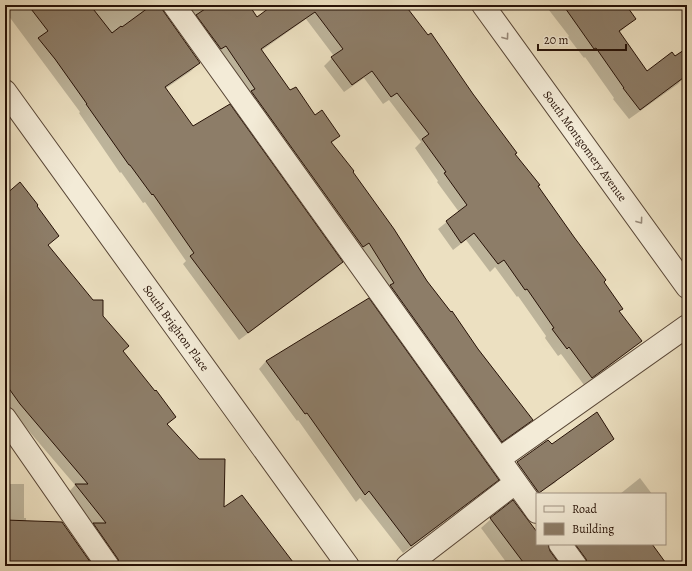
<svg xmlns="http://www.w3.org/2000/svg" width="692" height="571" font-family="Alegreya,serif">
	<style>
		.shadow { fill: #0003 }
		.building { fill: #8d7d68; stroke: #271207 }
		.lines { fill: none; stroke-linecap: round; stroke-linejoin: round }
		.minor-casing { stroke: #584636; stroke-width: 24 }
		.minor { stroke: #f3ebd7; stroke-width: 22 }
		.oneway { stroke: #978979 }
		.labels { text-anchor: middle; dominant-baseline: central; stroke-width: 3.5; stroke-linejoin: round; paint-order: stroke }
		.street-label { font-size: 12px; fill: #271207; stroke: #f3ebd7 }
	</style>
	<rect width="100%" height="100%" fill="#ece0c1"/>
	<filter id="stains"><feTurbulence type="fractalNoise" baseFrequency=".005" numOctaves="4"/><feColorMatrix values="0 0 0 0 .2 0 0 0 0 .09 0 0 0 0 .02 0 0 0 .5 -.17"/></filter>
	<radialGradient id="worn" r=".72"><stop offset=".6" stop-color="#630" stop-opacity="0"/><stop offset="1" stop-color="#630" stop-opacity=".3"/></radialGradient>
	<path class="shadow" d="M5 5H161L163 12 199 63 191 71 165 89 193 128 342 262 334 270 239 340 183 264 186 261 145 202 143 203 121 172 120 173 79 113 80 112 5 11Z
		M175 5H248L256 18 275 5H403L537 186 603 282 618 311 640 341 632 349 584 385 561 354 558 356 545 338 546 336 518 296 517 297 495 267 490 272 466 240 453 250 438 229 459 212 437 182 438 181 415 148 421 142 389 100 383 104 364 78 344 92 324 66 334 56 306 19 261 51 290 91 315 116 339 136 331 144 427 281 532 420 524 428 494 449Z
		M545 5H624L634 19 619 33 647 72 687 73V74L678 84 629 119 613 99 614 98 585 57 584 58 568 37 569 36Z
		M5 197 35 206 58 236 47 246 102 317 122 352 175 417 167 425 223 509 289 566H110L86 531 93 524 68 493 75 485 5 403Z
		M266 361 497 480 489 488 403 553 360 498 356 502 298 420 297 421 259 369Z
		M548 441 559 478 555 483 537 494 512 468Z
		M640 478 652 494H620Z
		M5 484H24V518H26V521L92 566H5Z
		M491 519 537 533V544H545L559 566H509L481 528Z
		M558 544H650L667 566H575Z"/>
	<path class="building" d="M28 5H90L112 33 121 26 122 27 152 5H160L164 12 200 63 165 87 193 126 230 104 343 262 248 333 190 256 194 253 153 194 152 195 130 165H129L86 104H87L55 59 38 38 48 31Z
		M211 5H249L257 17 273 5H405L428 35 431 33 473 94 517 153 515 154 540 185 538 186 574 237 606 280 604 282 623 309 619 311 642 341 592 378 569 347 567 349 552 329 554 328 527 289 525 290 504 260 498 264 474 233 461 243 446 221 467 205 444 173 446 172 422 139 429 134 397 93 391 97 372 71 352 85 331 57 343 49 315 12 261 49 290 90 296 87 315 115 322 110 340 136 331 142 354 171 353 172 394 229 427 281 451 312 452 311 478 349 533 420 502 442 390 285 394 283 369 243 363 247 251 91 255 89 226 46 221 49 196 15Z
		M563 5H626L636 19 619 31 647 71 672 52 675 56 687 48V75L640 110 623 88H624L596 48 594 49Z
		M20 182 38 205 37 206 59 236 48 245 93 300H103V316L129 346 123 351 155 391 156 390 176 417 167 424 199 459H225L224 507 242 495 296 566H120L118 559 93 523H106L75 484H88L20 404 5 383V195Z
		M369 298 499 480 411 546 369 491 365 495 307 413 305 414 266 361Z
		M597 412 614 439 539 493 517 462 548 440 552 444Z
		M513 500 537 532V544H548L550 551 561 566H526L490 518Z
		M5 520 62 522 93 566H5Z
		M575 544H652L668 566H588L586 559Z"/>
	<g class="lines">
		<defs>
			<path id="minor" d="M174 5 537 512
				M483 5 687 287
				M5 91 348 566
				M5 418 108 566
				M499 459 687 326
				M560 544 576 566
				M407 566 515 483"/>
		</defs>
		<use href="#minor" class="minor-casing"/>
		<use href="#minor" class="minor"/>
	</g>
	<defs><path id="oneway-chevron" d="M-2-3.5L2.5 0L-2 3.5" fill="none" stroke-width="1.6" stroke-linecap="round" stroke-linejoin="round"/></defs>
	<g class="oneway">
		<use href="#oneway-chevron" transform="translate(506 37) rotate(54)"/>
		<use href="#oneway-chevron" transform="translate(640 221) rotate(54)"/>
	</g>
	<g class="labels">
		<g class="street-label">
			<text transform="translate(585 146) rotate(54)">South Montgomery Avenue</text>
			<text transform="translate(176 328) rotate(54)">South Brighton Place</text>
		</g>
	</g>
	<rect width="692" height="571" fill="none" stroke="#ece0c1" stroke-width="20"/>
	<rect x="6" y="6" width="680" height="559" fill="none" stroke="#271207" stroke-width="2"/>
	<rect x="10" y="10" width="672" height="551" fill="none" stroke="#271207"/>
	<rect x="536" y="493" width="130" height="52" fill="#f3ebd7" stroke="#a19484"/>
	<rect x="544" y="506" width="20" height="6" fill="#f3ebd7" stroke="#a19484"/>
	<text x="572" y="513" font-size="12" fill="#271207">Road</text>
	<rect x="544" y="523" width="20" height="12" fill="#8d7d68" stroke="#a19484"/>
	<text x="572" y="533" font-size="12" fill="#271207">Building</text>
	<path d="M538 44v6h88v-6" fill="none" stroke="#271207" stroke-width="2"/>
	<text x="544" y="44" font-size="12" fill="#271207" stroke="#f3ebd7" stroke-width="3" paint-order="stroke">20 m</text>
	<rect width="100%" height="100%" filter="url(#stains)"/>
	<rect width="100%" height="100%" fill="url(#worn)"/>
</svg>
